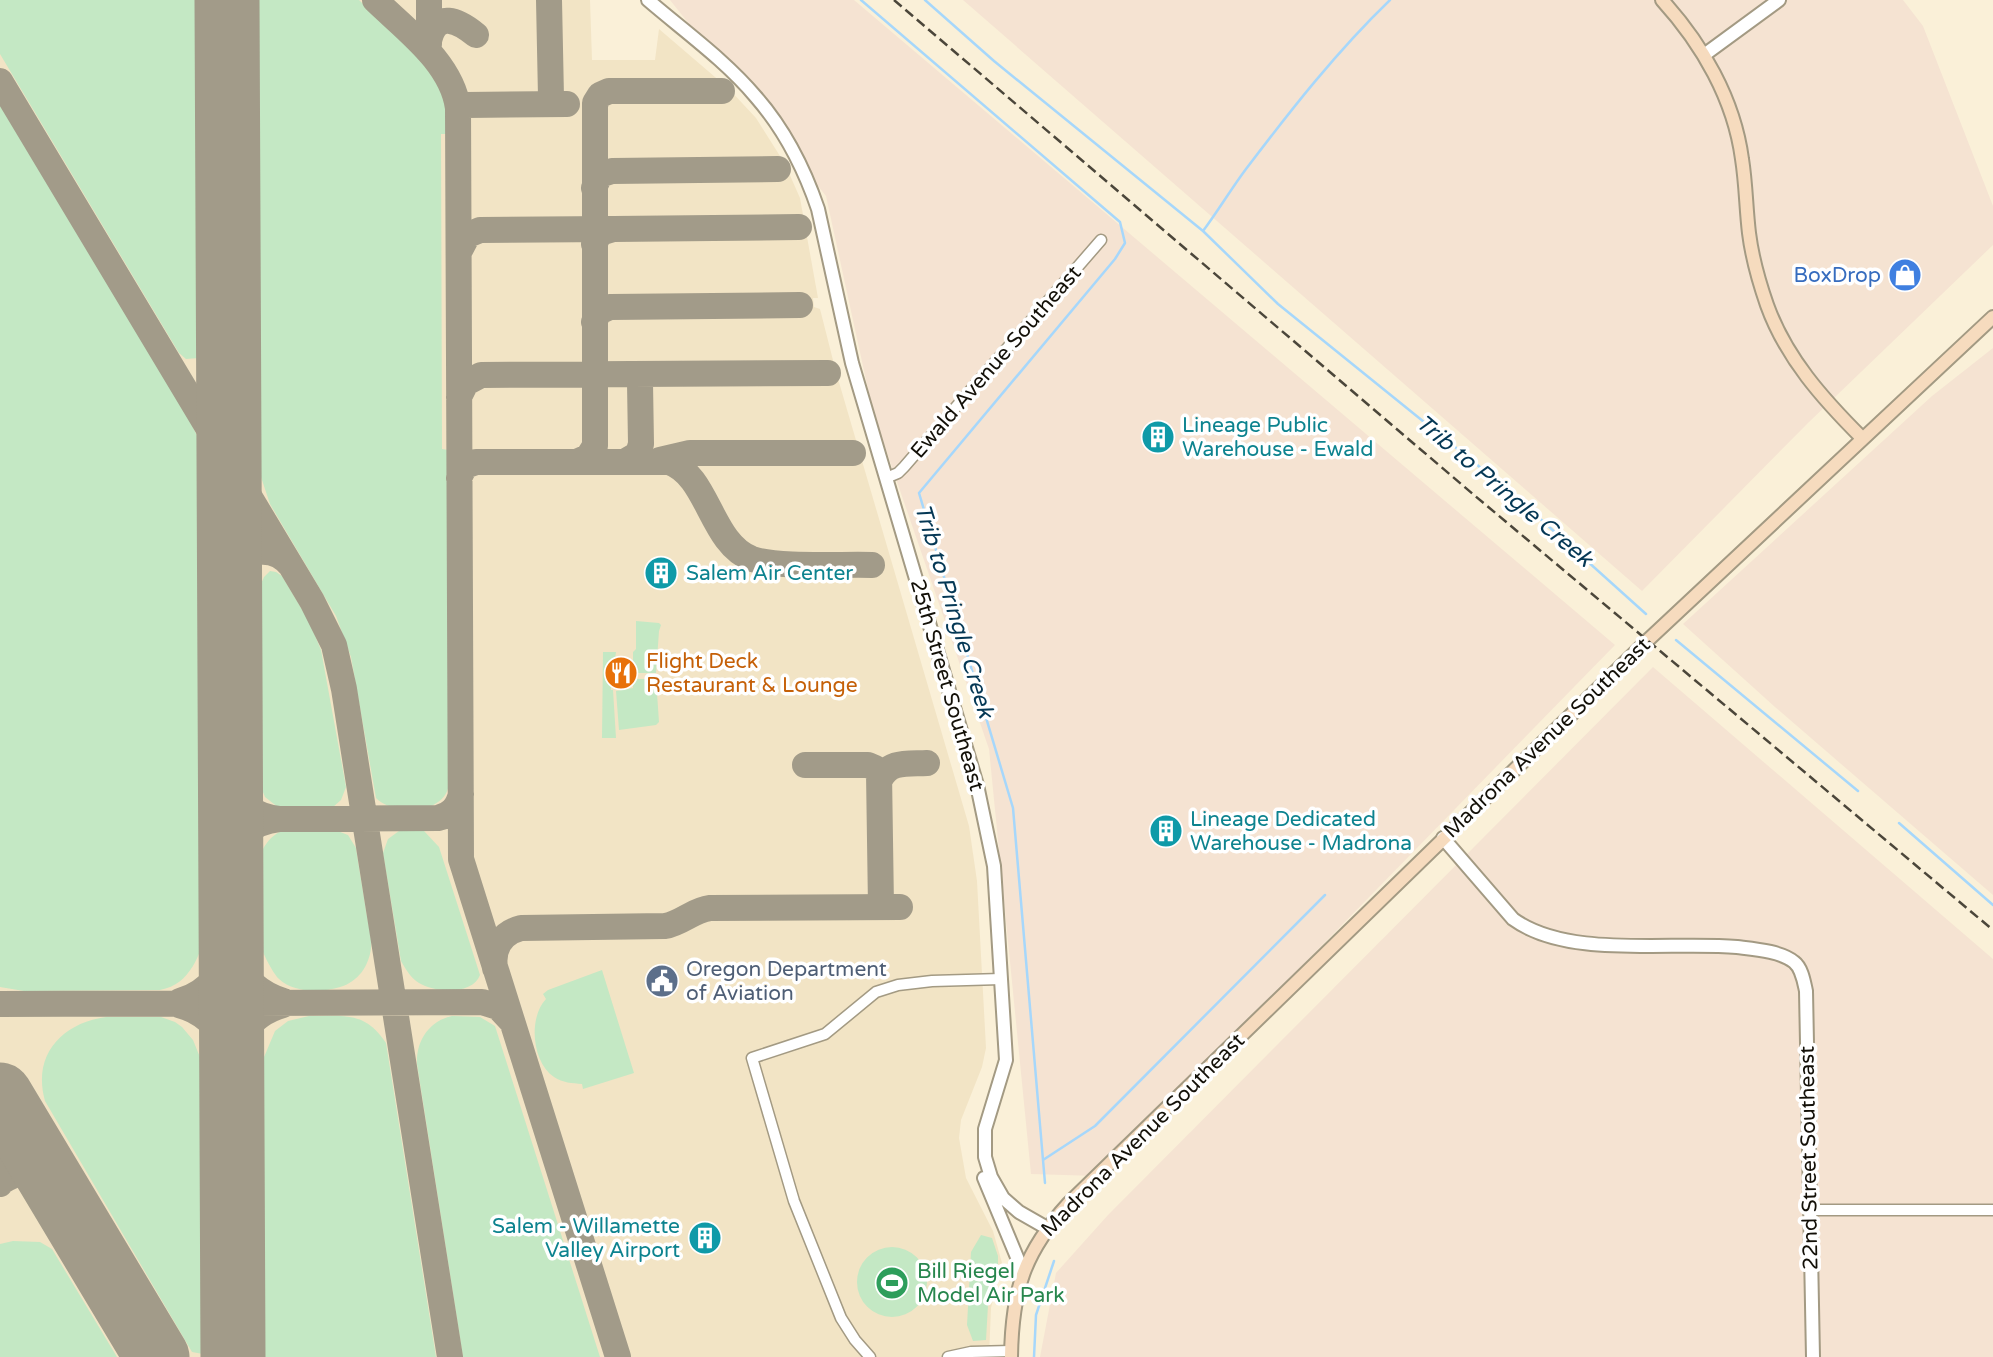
<svg xmlns="http://www.w3.org/2000/svg" width="1993" height="1357" font-family="'Varela Round',sans-serif">
	<style>
		.built { fill: #f2e4c5 }
		.industrial { fill: #f5e3d2 }
		.green { fill: #c4e8c4 }
		.lines { fill: none; stroke-linecap: round; stroke-linejoin: round }
		.stream { stroke: #a6d7fb; stroke-width: 2.5 }
		.taxiway { stroke: #a29b89; stroke-width: 26 }
		.runway { stroke: #a29b89; stroke-width: 65 }
		.minor-casing { stroke: #a39a83; stroke-width: 13 }
		.tertiary-casing { stroke: #a39a83; stroke-width: 16 }
		.secondary-casing { stroke: #a39a83; stroke-width: 16 }
		.minor { stroke: #fff; stroke-width: 10 }
		.tertiary { stroke: #fff; stroke-width: 12 }
		.secondary { stroke: #f6dbbe; stroke-width: 12 }
		.rail { stroke: #4b463a; stroke-width: 2.5; stroke-dasharray: 10 5; stroke-linecap: butt }
		.labels { text-anchor: middle; dominant-baseline: central; stroke-width: 7; stroke-linejoin: round; paint-order: stroke }
		.shop-label { font-size: 21px; fill: #366cbe; stroke: #fff; text-anchor: end }
		.street-label { font-size: 21px; fill: #131008; stroke: #fff }
		.culture-label { font-size: 21px; fill: #0d838f; stroke: #fff; text-anchor: start }
		.food-label { font-size: 21px; fill: #c56008; stroke: #fff; text-anchor: start }
		.service-label { font-size: 21px; fill: #4e5e75; stroke: #fff; text-anchor: start }
		.leisure-label { font-size: 21px; fill: #27864d; stroke: #fff; text-anchor: start }
		.water-label { font-size: 23px; font-style: italic; fill: #053855; stroke: #fff }
	</style>
	<rect width="100%" height="100%" fill="#faf0d8"/>
	<path class="built" d="M0 0H590L592 60H655L659 29 729 89 756 118 785 164 800 198 818 298H813L814 307 820 309 836 372 969 826 977 881 986 1048 982 1067 961 1120 959 1138 966 1178 993 1231 1002 1263 991 1308 989 1357H0Z"/>
	<path class="industrial" d="M670 0H854L1615 645 1097 1176 1031 1174 989 749 873 412 826 196Z
		M963 0H1903L1923 26 1993 206V245L1808 423 1642 591Z
		M1993 348V895L1775 707 1683 624 1932 396Z
		M1653 667 1993 959V1357H1040L1056 1273 1108 1215Z"/>
	<path class="green" d="M0 0H205L207 346 199 358 186 359 179 353 0 54Z
		M249 0H359C378 19 434 68 443 90 448 103 447 119 447 134H441L442 449 448 450 449 782C448 815 393 816 376 798L351 657 336 616 270 504 251 447Z
		M0 105 190 421 202 446 207 465 209 927C199 954 192 984 160 990L24 991 0 987Z
		M270 571 276 572 282 576 309 621 321 650 346 787 341 800 333 807 279 808 265 797 252 765V605L264 577Z
		M636 621 659 623 661 625 659 631 656 673H633V652L636 649Z
		M603 652H616L615 659H611V690H613L616 738H602Z
		M633 679H656L659 722 656 725 619 730 616 691 633 688Z
		M335 830 348 835 356 848C359 869 363 890 366 911 368 923 372 936 371 948 369 966 358 982 340 987 322 993 294 993 279 979 269 969 255 936 253 921 250 895 253 842 282 831Z
		M399 831H424L439 847 480 975C473 995 435 993 419 983 411 978 406 970 401 961L383 853 388 839Z
		M602 970 634 1073 583 1089 582 1084C572 1083 563 1083 554 1077 532 1062 528 1018 546 999L543 994 548 990Z
		M309 1016C344 1016 365 1011 386 1043L436 1357H255L254 1081 275 1031 288 1021Z
		M452 1016 480 1017 495 1026 600 1357H463L417 1064C416 1041 429 1021 452 1016Z
		M106 1017H161L175 1022 182 1027 193 1040 210 1082 211 1346 203 1354 192 1352 45 1101C32 1055 62 1023 106 1017Z
		M981 1235 992 1238 998 1256V1272L988 1305 986 1340 973 1341 967 1325 971 1252Z
		M13 1241 40 1242 52 1249 117 1357H0V1244Z
		M857 1282a35 35 0 1 1 70 0a35 35 0 1 1-70 0Z"/>
	<g class="lines">
		<path class="stream" d="M861 0 1120 222 1125 243 1115 259 919 493 1013 808 1043 1160
			M925 0 994 61 1203 231 1278 304 1507 489 1646 614
			M1203 231C1218 211 1231 189 1246 169 1290 111 1337 51 1390 0
			M1676 640 1858 791
			M1899 823 1993 905
			M1045 1183 1043 1160 1095 1126 1325 895
			M1034 1357 1036 1315 1054 1261"/>
		<path class="taxiway" d="M375 0C406 30 452 63 458 108L461 859 618 1357
			M429 0V44
			M429 41C436 9 459 21 476 35
			M0 81 312 601 334 645 344 689 450 1357
			M542 104 548 102 551 97 549 0
			M458 116 460 110 466 105 567 104
			M594 188 600 175 612 171 778 169
			M594 244 600 233 613 229 799 227
			M459 252 468 235 480 230 611 229
			M594 322 599 312 610 307 800 305
			M632 374 828 373
			M459 397 466 383 481 375 632 374 637 376 640 383 641 444 638 454 626 461
			M660 460 690 453H853
			M579 461 588 457 595 446V103L600 95 609 91H722
			M459 478 465 466 476 462H669C709 476 710 543 752 559 778 568 842 564 872 565
			M230 591C232 584 231 576 235 569 247 546 276 547 291 566
			M805 765H868L875 768 879 773 881 907
			M230 767C232 772 232 777 233 783 238 805 258 817 279 819
			M880 780C889 760 908 764 927 763
			M231 868C240 840 245 823 279 819L438 818C451 815 458 807 461 794
			M231 928C234 937 233 947 235 956 242 979 261 994 283 1001
			M495 968C492 948 502 933 521 928L665 926C682 923 693 910 710 908L900 907
			M180 1001C210 992 228 968 229 937
			M0 1004 482 1002 498 1007 512 1022
			M179 1005C200 1010 219 1026 226 1047 229 1054 229 1062 232 1069
			M232 1069C234 1062 234 1054 237 1046 245 1025 262 1011 283 1005
			M1 1182C26 1166 40 1171 58 1193
			M0 1184 19 1147 15 1120"/>
		<path class="runway" d="M227 0 233 1357
			M0 1095 157 1357"/>
		<defs>
			<path id="minor" d="M886 478 898 473 904 467 1101 240
				M1811 1210H1993
				M870 1357 855 1340 841 1318 794 1201 752 1058 825 1034 876 992 898 985 932 981 1001 979
				M948 1357 971 1352 1011 1351"/>
			<path id="tertiary" d="M648 0C684 31 725 60 756 97 784 129 804 168 818 209L852 363 977 785 994 866 1006 1060 985 1129V1157L991 1177 1003 1198 1019 1212 1047 1228
				M1704 55 1779 0
				M1443 838 1513 919C1568 959 1670 941 1737 947 1753 949 1781 951 1794 962 1802 968 1804 982 1806 991L1813 1357
				M984 1178 1019 1262 1022 1276"/>
			<path id="secondary" d="M1662 0C1702 44 1734 99 1742 159 1746 184 1746 208 1749 233 1752 257 1759 282 1767 305 1786 358 1823 399 1862 438
				M1011 1357C1012 1290 1024 1252 1069 1203L1648 640 1993 317"/>
		</defs>
		<use href="#minor" class="minor-casing"/>
		<use href="#tertiary" class="tertiary-casing"/>
		<use href="#secondary" class="secondary-casing"/>
		<use href="#minor" class="minor"/>
		<use href="#tertiary" class="tertiary"/>
		<use href="#secondary" class="secondary"/>
		<path class="rail" d="M894 0 1474 495 1993 930"/>
	</g>
	<defs>
		<symbol id="shop-disc" viewBox="-11 -11 22 22"><circle r="9.5" fill="#3f7fe0" stroke="#fff"/><path d="M-5-2.5h2.3a2.7 3.5 0 0 1 5.4 0H5L5.5 6h-11ZM-1.5-2.5h3a1.5 2.3 0 0 0-3 0Z" fill="#fff"/></symbol>
		<symbol id="building-disc" viewBox="-11 -11 22 22"><circle r="9.5" fill="#0f9aa8" stroke="#fff"/><path d="M-4-6H4V6H1V3H-1V6H-4ZM-2.5-4.3h1.7v1.8h-1.7ZM.8-4.3h1.7v1.8H.8ZM-2.5-1h1.7V.8h-1.7ZM.8-1h1.7V.8H.8Z" fill="#fff"/></symbol>
		<symbol id="restaurant-disc" viewBox="-11 -11 22 22"><circle r="9.5" fill="#e8710a" stroke="#fff"/><path d="M-5-6h1v4h1v-4h1v4h1v-4h1v5L-1.5 .5V6h-2V.5L-5-1ZM5-6V6H3V1.5H1.5Q1.5-4 5-6Z" fill="#fff"/></symbol>
		<symbol id="civic-disc" viewBox="-11 -11 22 22"><circle r="9.5" fill="#5c6f8a" stroke="#fff"/><path d="M-.6-6.5H3V-4.5H.6V-3L4-1V1h2V6H-6V1h2V-1L-.6-3ZM-1.2 2.5V6h2.4V2.5Z" fill="#fff"/></symbol>
		<symbol id="stadium-disc" viewBox="-11 -11 22 22"><circle r="9.5" fill="#2e9e5b" stroke="#fff"/><path d="M0-5a6.5 5 0 1 0 0 10a6.5 5 0 1 0 0-10ZM-3.5-1.8h7v3.6h-7Z" fill="#fff"/></symbol>
	</defs>
	<g fill-rule="evenodd">
		<use href="#shop-disc" x="1886" y="256" width="38" height="38"/>
		<use href="#building-disc" x="1139" y="418" width="38" height="38"/>
		<use href="#building-disc" x="642" y="554" width="38" height="38"/>
		<use href="#restaurant-disc" x="602" y="654" width="38" height="38"/>
		<use href="#building-disc" x="1147" y="812" width="38" height="38"/>
		<use href="#civic-disc" x="643" y="962" width="38" height="38"/>
		<use href="#building-disc" x="686" y="1219" width="38" height="38"/>
		<use href="#stadium-disc" x="873" y="1264" width="38" height="38"/>
	</g>
	<g class="labels">
		<g class="shop-label">
			<text x="1881" y="275">BoxDrop</text>
		</g>
		<g class="street-label">
			<text transform="translate(996 362) rotate(-49)">Ewald Avenue Southeast</text>
			<text transform="translate(947 685) rotate(74)">25th Street Southeast</text>
			<text transform="translate(1547 738) rotate(-44)">Madrona Avenue Southeast</text>
			<text transform="translate(1143 1135) rotate(-45)">Madrona Avenue Southeast</text>
			<text transform="translate(1809 1158) rotate(-91)">22nd Street Southeast</text>
		</g>
		<g class="culture-label">
			<text x="1182" y="425">Lineage Public<tspan x="1182" dy="24">Warehouse - Ewald</tspan></text>
			<text x="686" y="573">Salem Air Center</text>
			<text x="1190" y="819">Lineage Dedicated<tspan x="1190" dy="24">Warehouse - Madrona</tspan></text>
			<text x="680" y="1226" text-anchor="end">Salem - Willamette<tspan x="680" dy="24">Valley Airport</tspan></text>
		</g>
		<g class="food-label">
			<text x="646" y="661">Flight Deck<tspan x="646" dy="24">Restaurant &amp; Lounge</tspan></text>
		</g>
		<g class="service-label">
			<text x="686" y="969">Oregon Department<tspan x="686" dy="24">of Aviation</tspan></text>
		</g>
		<g class="leisure-label">
			<text x="917" y="1271">Bill Riegel<tspan x="917" dy="24">Model Air Park</tspan></text>
		</g>
		<g class="water-label">
			<text transform="translate(1504 491) rotate(40)">Trib to Pringle Creek</text>
			<text transform="translate(954 611) rotate(73)">Trib to Pringle Creek</text>
		</g>
	</g>
</svg>
